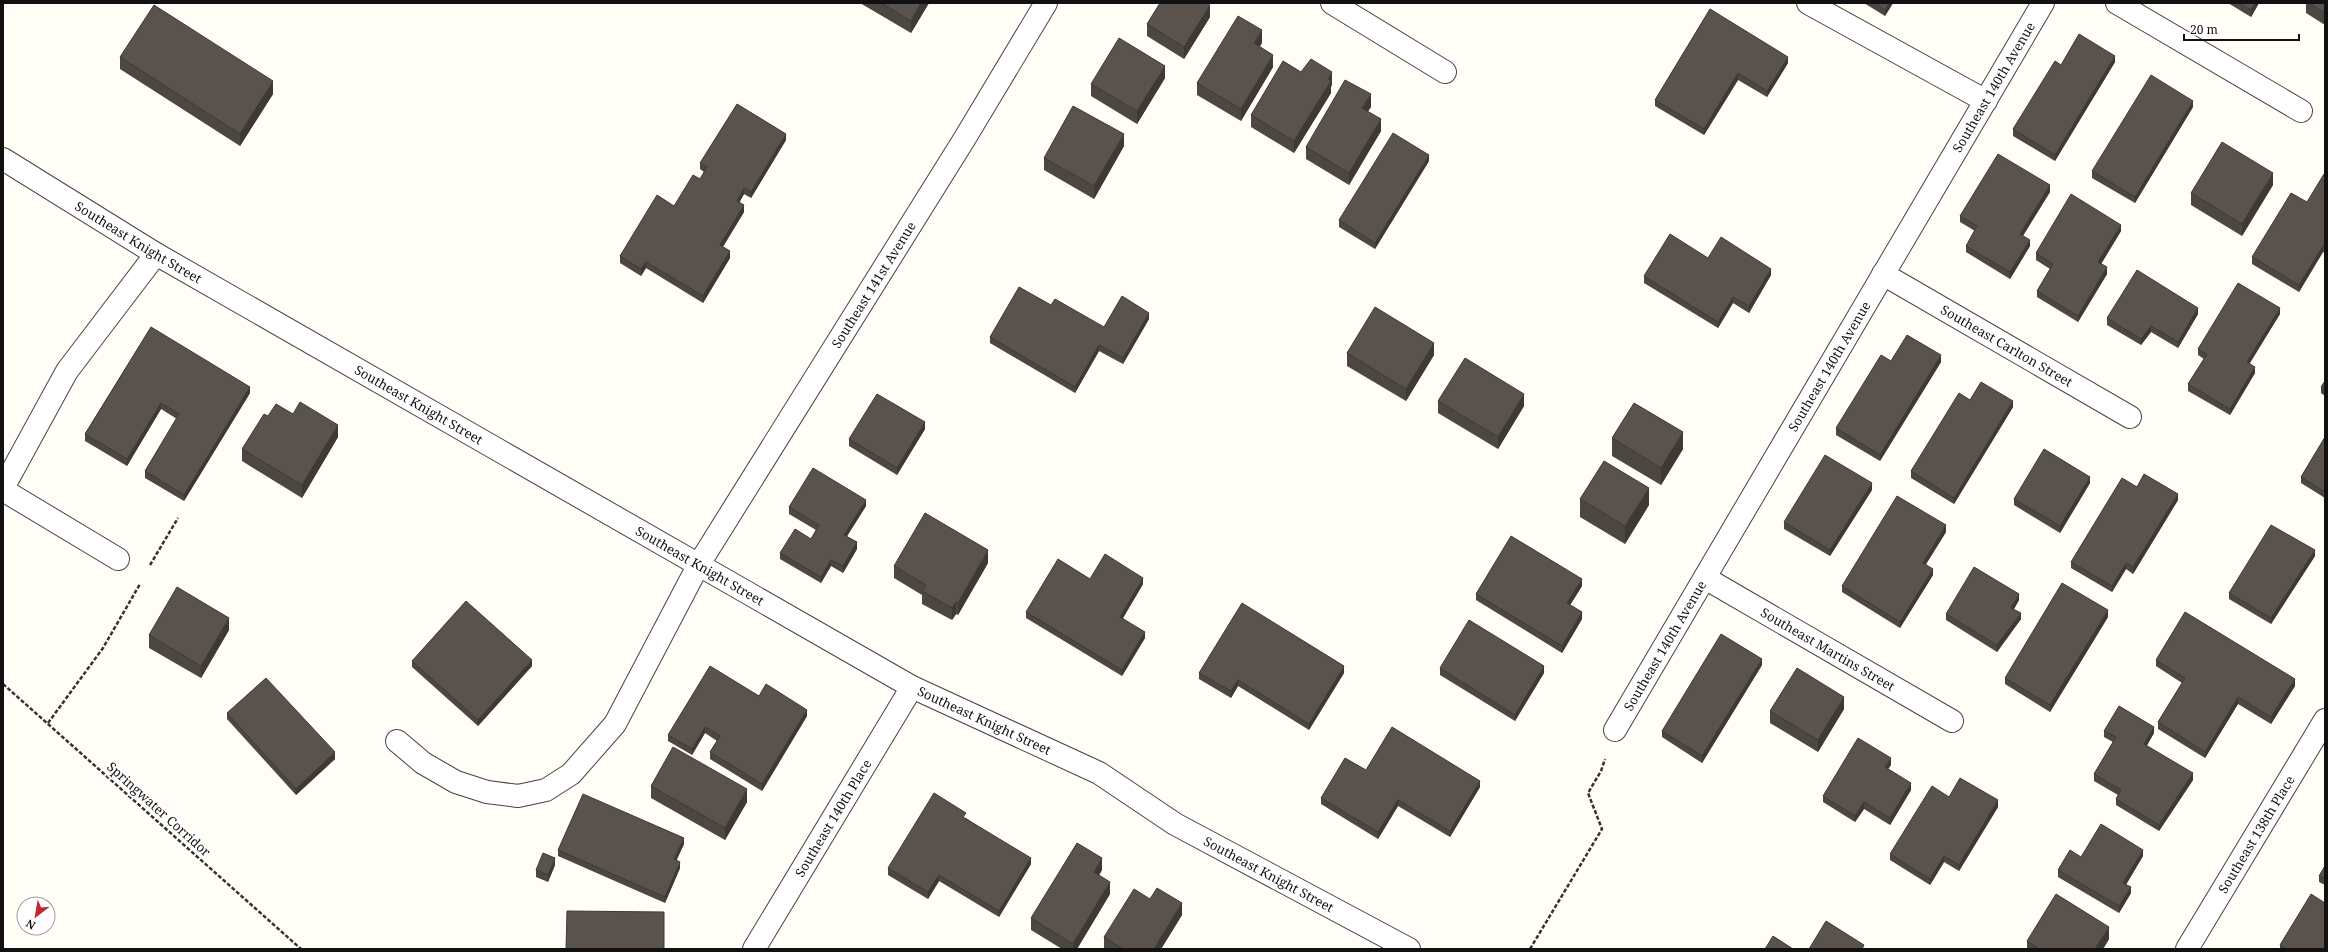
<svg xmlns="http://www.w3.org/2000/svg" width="2328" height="952" font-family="'Noto Serif',serif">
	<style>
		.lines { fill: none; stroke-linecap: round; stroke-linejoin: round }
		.minor-casing { stroke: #444; stroke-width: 24 }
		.path { stroke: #333; stroke-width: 2.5; stroke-dasharray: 4 2; stroke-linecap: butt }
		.minor { stroke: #fff; stroke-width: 22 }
		.wall { fill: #4d4742 }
		.shaded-wall { fill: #3f3936 }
		.building { fill: #5a524d; stroke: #3f3936 }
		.labels { text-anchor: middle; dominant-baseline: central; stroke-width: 4; stroke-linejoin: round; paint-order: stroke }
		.street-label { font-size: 13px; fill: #111; stroke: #fff }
	</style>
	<rect width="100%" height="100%" fill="#fffdf5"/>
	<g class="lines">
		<defs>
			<g id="minor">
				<path d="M1332 3 1445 72"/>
				<path d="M1808 3 1986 101"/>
				<path d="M2117 3 2301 111"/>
				<path id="s1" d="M3 159 156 254 912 687 1099 773 1175 824 1409 949"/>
				<path id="s2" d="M1883 274 2130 417"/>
				<path d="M3 488 67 371 156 254"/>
				<path d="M3 490 118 559"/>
				<path id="s3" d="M1705 578 1952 721"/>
				<path id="s4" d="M1615 730 2043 3"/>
				<path id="s5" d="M397 741 423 763 456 782 487 792 518 796 546 790 571 774 615 724 699 564 965 138 1046 3"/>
				<path id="s6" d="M754 949 912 687"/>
				<path id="s7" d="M2187 949 2325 720"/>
			</g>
		</defs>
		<use href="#minor" class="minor-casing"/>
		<path class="path" d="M150 565 178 518
			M3 684 301 949
			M48 723 103 648 140 584
			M1530 949 1602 829 1588 793 1601 771 1605 759"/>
		<use href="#minor" class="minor"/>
	</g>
	<path class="wall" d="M860 3H929L911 33Z
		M1864 3H1893L1885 16Z
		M2228 3H2259L2251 17Z
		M2306 3H2325V25L2306 13Z
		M1710 9 1788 63 1767 97 1738 80 1704 135 1655 106V100Z
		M1210 17 1184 59 1147 36V24Z
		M1262 43 1259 47 1273 67 1241 121 1197 95V83Z
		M120 57 273 94 240 146 120 69Z
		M2115 62 2055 161 2013 136V129L2061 65Z
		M1301 72 1332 84 1331 87V93L1294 153 1251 127V115Z
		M1165 78 1137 124 1091 96V84Z
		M1371 107 1368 111 1381 131 1349 185 1306 159V147Z
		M2193 107 2135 203 2092 178V171Z
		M786 140 751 198 744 194 739 202 744 212 723 247 730 258 703 303 646 268 641 276 620 263V256L674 206 700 179 704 172 700 169V163Z
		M1124 146 1094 199 1044 170V158Z
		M1429 161 1375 249 1339 227V220Z
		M2325 174V253L2323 252 2299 292 2252 264V257L2307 202Z
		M2273 185 2242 236 2191 205V193Z
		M2050 192 2023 236 2030 246 2010 279 1966 252V246L1975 231 1960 222V216Z
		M2121 231 2101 264 2107 274 2078 322 2037 297V291L2050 269 2036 260V253Z
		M1708 258 1771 275 1749 313 1733 303 1718 328 1644 283V276Z
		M1051 305 1104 327 1149 319 1123 364 1099 351 1075 393 990 343V337Z
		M2198 314 2178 348 2151 332 2141 345 2107 325V318Z
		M2280 314 2249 363 2255 373 2230 415 2188 391V384L2204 359 2198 355V349Z
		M151 327 250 393 184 501 145 478V471L177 419 161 409 127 466 85 441V434Z
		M1347 353 1434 355 1406 401 1347 366Z
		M1891 361 1941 362 1880 461 1836 435V428Z
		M2325 381V396L2321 393V387Z
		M1970 400 2013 407 1954 504 1911 478V471Z
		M1438 401 1524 406 1498 449 1438 413Z
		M293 414 338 437 302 498 242 461V449L268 416Z
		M925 429 897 475 849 446V439Z
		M2325 437V498L2301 483V477Z
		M1612 438 1683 449 1661 485 1612 456Z
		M2090 483 2060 533 2014 505V499Z
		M2137 487 2178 500 2133 574 2126 569 2112 592 2071 568V562Z
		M1872 490 1830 556 1784 529V522Z
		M1580 499 1649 505 1625 544 1580 517Z
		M866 506 847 536 857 549 843 573 831 566 821 583 780 559V553L811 539 816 530 789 514V507Z
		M1946 532 1926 564 1933 575 1900 628 1842 592V586Z
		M2315 556 2271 624 2229 599V593Z
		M988 563 958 615 956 614 952 620 922 604V595L894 578V566Z
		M1090 579 1143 584 1123 618 1145 638 1122 676 1026 618V612Z
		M1582 586 1570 605 1582 619 1562 653 1476 600V594Z
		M2019 600 2014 609 2021 619 1997 652 1946 620V614Z
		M2108 617 2050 712 2005 684V678Z
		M229 630 201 678 149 648V635Z
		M2156 660 2295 686 2271 724 2238 704 2205 758 2158 729V722L2182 683 2156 666Z
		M412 661 532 666 478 726 412 667Z
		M1762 665 1702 763 1662 737V731Z
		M1440 668 1544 673 1515 721 1440 675Z
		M1199 673H1344L1309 730 1238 686 1231 698 1199 679Z
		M759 696 807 716 762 791 710 759V752L717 741 705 733 692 755 668 741V735Z
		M1844 709 1818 752 1770 723V711Z
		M227 713 335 759 296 795 227 719Z
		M2104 731 2154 733 2146 746 2193 780 2159 831 2116 805V799L2118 795 2094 781V774L2113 742 2104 737Z
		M1891 765 1888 769 1911 790 1890 825 1864 809 1855 822 1823 802V796Z
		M1366 770 1480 787 1450 837 1398 806 1378 839 1321 804V798Z
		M651 786 747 802 725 840 651 798Z
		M1949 797 1998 807 1959 871 1944 862 1930 885 1890 860V854Z
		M966 818 1031 864 999 917 939 881 928 899 888 875V868Z
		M684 844 676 860 680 868 665 903 558 856V850Z
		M2143 856 2126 885 2131 893 2119 913 2058 877V870L2081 857Z
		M555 865 548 882 536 877V870Z
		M2325 866V885L2319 882V876Z
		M1102 870 1099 875 1110 894 1077 949H1062L1031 930V918Z
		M1150 899 1182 915 1161 949H1104V937Z
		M2109 939 2103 949H2027V941Z
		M2280 945 2325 949H2280Z"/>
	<path class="shaded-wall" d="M921 3H929L911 33V21Z
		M1889 3H1893L1885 16V10Z
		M2255 3H2259L2251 17V10Z
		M1210 5V17L1184 59V47Z
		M1262 30V43L1254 56V43Z
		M1273 55V67L1241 121V109Z
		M2115 56V62L2055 161V155Z
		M1788 57V63L1767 97V91Z
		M1165 66V78L1137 124V111Z
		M1332 72V84L1331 87V93L1294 153V141Z
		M1738 73V80L1704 135V129Z
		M273 81V94L240 146V134Z
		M1371 94V107L1362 120V108Z
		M2193 101V107L2135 203V197Z
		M1381 119V131L1349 185V173Z
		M786 134V140L751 198V192Z
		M1124 134V146L1094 199V186Z
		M1429 155V161L1375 249V243Z
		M2273 173V185L2242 236V224Z
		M2050 185V192L2020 240V234Z
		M744 188V194L737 207V201Z
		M744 205V212L720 251V245Z
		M2121 225V231L2098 269V262Z
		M2030 240V246L2010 279V272Z
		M2323 246V252L2299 292V285Z
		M730 251V258L703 303V296Z
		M646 262V268L641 276V269Z
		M2107 267V274L2078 322V316Z
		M1771 269V275L1749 313V306Z
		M1733 297V303L1718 328V322Z
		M2198 308V314L2178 348V342Z
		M2280 308V314L2247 368V362Z
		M1149 313V319L1123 364V358Z
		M2151 326V332L2141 345V339Z
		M1434 343V355L1406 401V389Z
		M1099 345V351L1075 393V387Z
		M1941 355V362L1880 461V455Z
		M2255 367V373L2230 415V409Z
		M250 387V393L184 501V495Z
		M1524 394V406L1498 449V437Z
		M2013 401V407L1954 504V498Z
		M161 403V409L127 466V459Z
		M925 422V429L897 475V468Z
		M338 425V437L302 498V485Z
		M1683 432V449L1661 485V468Z
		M2090 477V483L2060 533V526Z
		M1872 483V490L1830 556V550Z
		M1649 488V505L1625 544V526Z
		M2178 494V500L2133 574V567Z
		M866 500V506L844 541V535Z
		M1946 525V532L1923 569V563Z
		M857 542V549L843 573V566Z
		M988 550V563L958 615V603Z
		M2315 550V556L2271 624V618Z
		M831 560V566L821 583V577Z
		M2126 563V569L2112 592V586Z
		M1933 569V575L1900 628V622Z
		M1143 578V584L1120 623V617Z
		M1582 579V586L1567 610V603Z
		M2019 594V600L2011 614V608Z
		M956 602V614L952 620V608Z
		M2108 610V617L2050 712V705Z
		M1582 612V619L1562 653V646Z
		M2021 613V619L1997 652V645Z
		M229 618V630L201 678V666Z
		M1145 632V638L1122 676V670Z
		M1762 659V665L1702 763V756Z
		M532 660V666L478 726V720Z
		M1344 666V673L1309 730V724Z
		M1544 666V673L1515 721V715Z
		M2295 679V686L2271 724V717Z
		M1238 680V686L1231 698V691Z
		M1844 697V709L1818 752V740Z
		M2238 697V704L2205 758V752Z
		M807 710V716L762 791V784Z
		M705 727V733L692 755V749Z
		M2154 727V733L2144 751V744Z
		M335 752V759L296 795V789Z
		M1891 758V765L1885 773V767Z
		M2193 773V780L2159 831V825Z
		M1480 781V787L1450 837V831Z
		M1911 783V790L1890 825V818Z
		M747 789V802L725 840V828Z
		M1398 800V806L1378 839V832Z
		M1998 800V807L1959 871V865Z
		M1864 802V809L1855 822V816Z
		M684 838V844L674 866V859Z
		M2143 850V856L2123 889V883Z
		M1944 856V862L1930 885V879Z
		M555 858V865L548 882V875Z
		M1031 858V864L999 917V911Z
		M1102 858V870L1094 884V872Z
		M680 862V868L665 903V897Z
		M939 875V881L928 899V892Z
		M1110 882V894L1077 949H1073V944Z
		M2131 887V893L2119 913V906Z
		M1182 903V915L1161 949H1154Z
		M2109 927V939L2103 949H2095Z"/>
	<path class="building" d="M881 3H921L911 21Z
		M1160 3H1206L1210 5 1184 47 1147 24Z
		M1875 3H1889L1885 10Z
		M2239 3H2255L2251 10Z
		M2309 3H2325V13Z
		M154 5 273 81 240 134 120 57Z
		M1710 9 1788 57 1767 91 1738 73 1704 129 1655 100Z
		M1238 16 1262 30 1254 43 1273 55 1241 109 1197 83Z
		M2079 34 2115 56 2055 155 2013 129 2055 61 2061 65Z
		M1119 38 1165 66 1137 111 1091 84Z
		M1311 59 1332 72 1328 79 1331 81 1294 141 1251 115 1283 61 1301 72Z
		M2151 75 2193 101 2135 197 2092 171Z
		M1345 80 1371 94 1362 108 1381 119 1349 173 1306 147Z
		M737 104 786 134 751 192 744 188 737 201 744 205 720 245 730 251 703 296 646 262 641 269 620 256 657 195 674 206 693 175 700 179 707 167 700 163Z
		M1073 106 1124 134 1094 186 1044 158Z
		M1393 133 1429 155 1375 243 1339 220Z
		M2222 142 2273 173 2242 224 2191 193Z
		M1998 154 2050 185 2020 234 2030 240 2010 272 1966 246 1977 226 1960 216Z
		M2324 174H2325V247L2323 246 2299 285 2252 257 2291 193 2307 202Z
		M2071 194 2121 225 2098 262 2107 267 2078 316 2037 291 2053 264 2036 253Z
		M1670 234 1708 258 1721 237 1771 269 1749 306 1733 297 1718 322 1644 276Z
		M2137 270 2198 308 2178 342 2151 326 2141 339 2107 318Z
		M2238 283 2280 308 2247 362 2255 367 2230 409 2188 384 2207 354 2198 349Z
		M1019 287 1051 305 1055 299 1104 327 1122 296 1149 313 1123 358 1099 345 1075 387 990 337Z
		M1375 307 1434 343 1406 389 1347 353Z
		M151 327 250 387 184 495 145 471 179 414 161 403 127 459 85 434Z
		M1907 335 1941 355 1880 455 1836 428 1881 355 1891 361Z
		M1465 358 1524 394 1498 437 1438 401Z
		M2325 381V389L2321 387Z
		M1981 382 2013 401 1954 498 1911 471 1959 393 1970 400Z
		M877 394 925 422 897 468 849 439Z
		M300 402 338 425 302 485 242 449 264 414 268 416 276 404 293 414Z
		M1634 403 1683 432 1661 468 1612 438Z
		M2325 437V492L2301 477Z
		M2044 449 2090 477 2060 526 2014 499Z
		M1825 455 1872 483 1830 550 1784 522Z
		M1604 461 1649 488 1625 526 1580 499Z
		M813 468 866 500 844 535 857 542 843 566 831 560 821 577 780 553 795 529 811 539 819 525 789 507Z
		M2144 474 2178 494 2133 567 2126 563 2112 586 2071 562 2122 478 2137 487Z
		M1897 496 1946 525 1923 563 1933 569 1900 622 1842 586Z
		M925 513 988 550 958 603 956 602 952 608 922 591 926 585 894 566Z
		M2271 525 2315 550 2271 618 2229 593Z
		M1511 536 1582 579 1567 603 1582 612 1562 646 1476 594Z
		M1105 554 1143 578 1120 617 1145 632 1122 670 1026 612 1058 559 1090 579Z
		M1974 567 2019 594 2011 608 2021 613 1997 645 1946 614Z
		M2062 583 2108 610 2050 705 2005 678Z
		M177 587 229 618 201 666 149 635Z
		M466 601 532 660 478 720 412 661Z
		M1242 603 1344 666 1309 724 1238 680 1231 691 1199 673Z
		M2185 612 2295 679 2271 717 2238 697 2205 752 2158 722 2185 678 2156 660Z
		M1469 620 1544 666 1515 715 1440 668Z
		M1721 634 1762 659 1702 756 1662 731Z
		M710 666 759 696 766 684 807 710 762 784 710 752 720 736 705 727 692 749 668 735Z
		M1797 668 1844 697 1818 740 1770 711Z
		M266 678 335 752 296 789 227 713Z
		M2119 706 2154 727 2144 744 2193 773 2159 825 2116 799 2121 790 2094 774 2116 737 2104 731Z
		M1392 727 1480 781 1450 831 1398 800 1378 832 1321 798 1345 758 1366 770Z
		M1858 738 1891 758 1885 767 1911 783 1890 818 1864 802 1855 816 1823 796Z
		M673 747 747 789 725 828 651 786Z
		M1960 778 1998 800 1959 865 1944 856 1930 879 1890 854 1932 786 1949 797Z
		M934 793 966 813 963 817 1031 858 999 911 939 875 928 892 888 868Z
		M583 794 684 838 674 859 680 862 665 897 558 850Z
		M2101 824 2143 850 2123 883 2131 887 2119 906 2058 870 2070 850 2081 857Z
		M1077 843 1102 858 1094 872 1110 882 1073 944 1031 918Z
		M543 853 555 858 548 875 536 870Z
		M2325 866V879L2319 876Z
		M1157 888 1182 903 1154 949H1123L1104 937 1134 889 1150 899Z
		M2056 894 2109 927 2095 949H2039L2027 941Z
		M2311 894 2325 903V949H2286L2280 945Z
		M567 911 664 912V949H566Z
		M1826 921 1864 945 1862 949H1809Z
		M1773 936 1793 949H1765Z"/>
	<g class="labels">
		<g class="street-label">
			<text stroke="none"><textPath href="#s4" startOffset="746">Southeast 140th Avenue</textPath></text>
			<text stroke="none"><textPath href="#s1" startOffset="159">Southeast Knight Street</textPath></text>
			<text stroke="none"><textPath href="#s5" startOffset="771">Southeast 141st Avenue</textPath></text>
			<text stroke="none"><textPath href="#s2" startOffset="143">Southeast Carlton Street</textPath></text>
			<text stroke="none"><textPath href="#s4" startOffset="422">Southeast 140th Avenue</textPath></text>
			<text stroke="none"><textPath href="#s1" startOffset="483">Southeast Knight Street</textPath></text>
			<text stroke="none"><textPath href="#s1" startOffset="807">Southeast Knight Street</textPath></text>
			<text stroke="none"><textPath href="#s4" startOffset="98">Southeast 140th Avenue</textPath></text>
			<text stroke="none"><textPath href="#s3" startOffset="142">Southeast Martins Street</textPath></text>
			<text stroke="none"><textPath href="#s1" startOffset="1131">Southeast Knight Street</textPath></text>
			<text transform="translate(159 809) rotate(42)">Springwater Corridor</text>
			<text stroke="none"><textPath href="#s6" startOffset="153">Southeast 140th Place</textPath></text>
			<text stroke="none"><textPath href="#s7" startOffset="134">Southeast 138th Place</textPath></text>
			<text stroke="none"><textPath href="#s1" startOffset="1455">Southeast Knight Street</textPath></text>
		</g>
	</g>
	<rect width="2328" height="952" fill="none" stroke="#111111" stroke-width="8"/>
	<g transform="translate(36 916) rotate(211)"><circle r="19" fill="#ffffff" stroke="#a0a0a0"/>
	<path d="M0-3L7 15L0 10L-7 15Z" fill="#c4262e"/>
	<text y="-6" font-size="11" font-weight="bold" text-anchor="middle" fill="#111111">N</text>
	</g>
	<path d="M2184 34v6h115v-6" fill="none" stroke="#111111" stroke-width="2"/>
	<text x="2190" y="34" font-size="12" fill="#111111" stroke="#ffffff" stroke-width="3" paint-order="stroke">20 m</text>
</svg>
